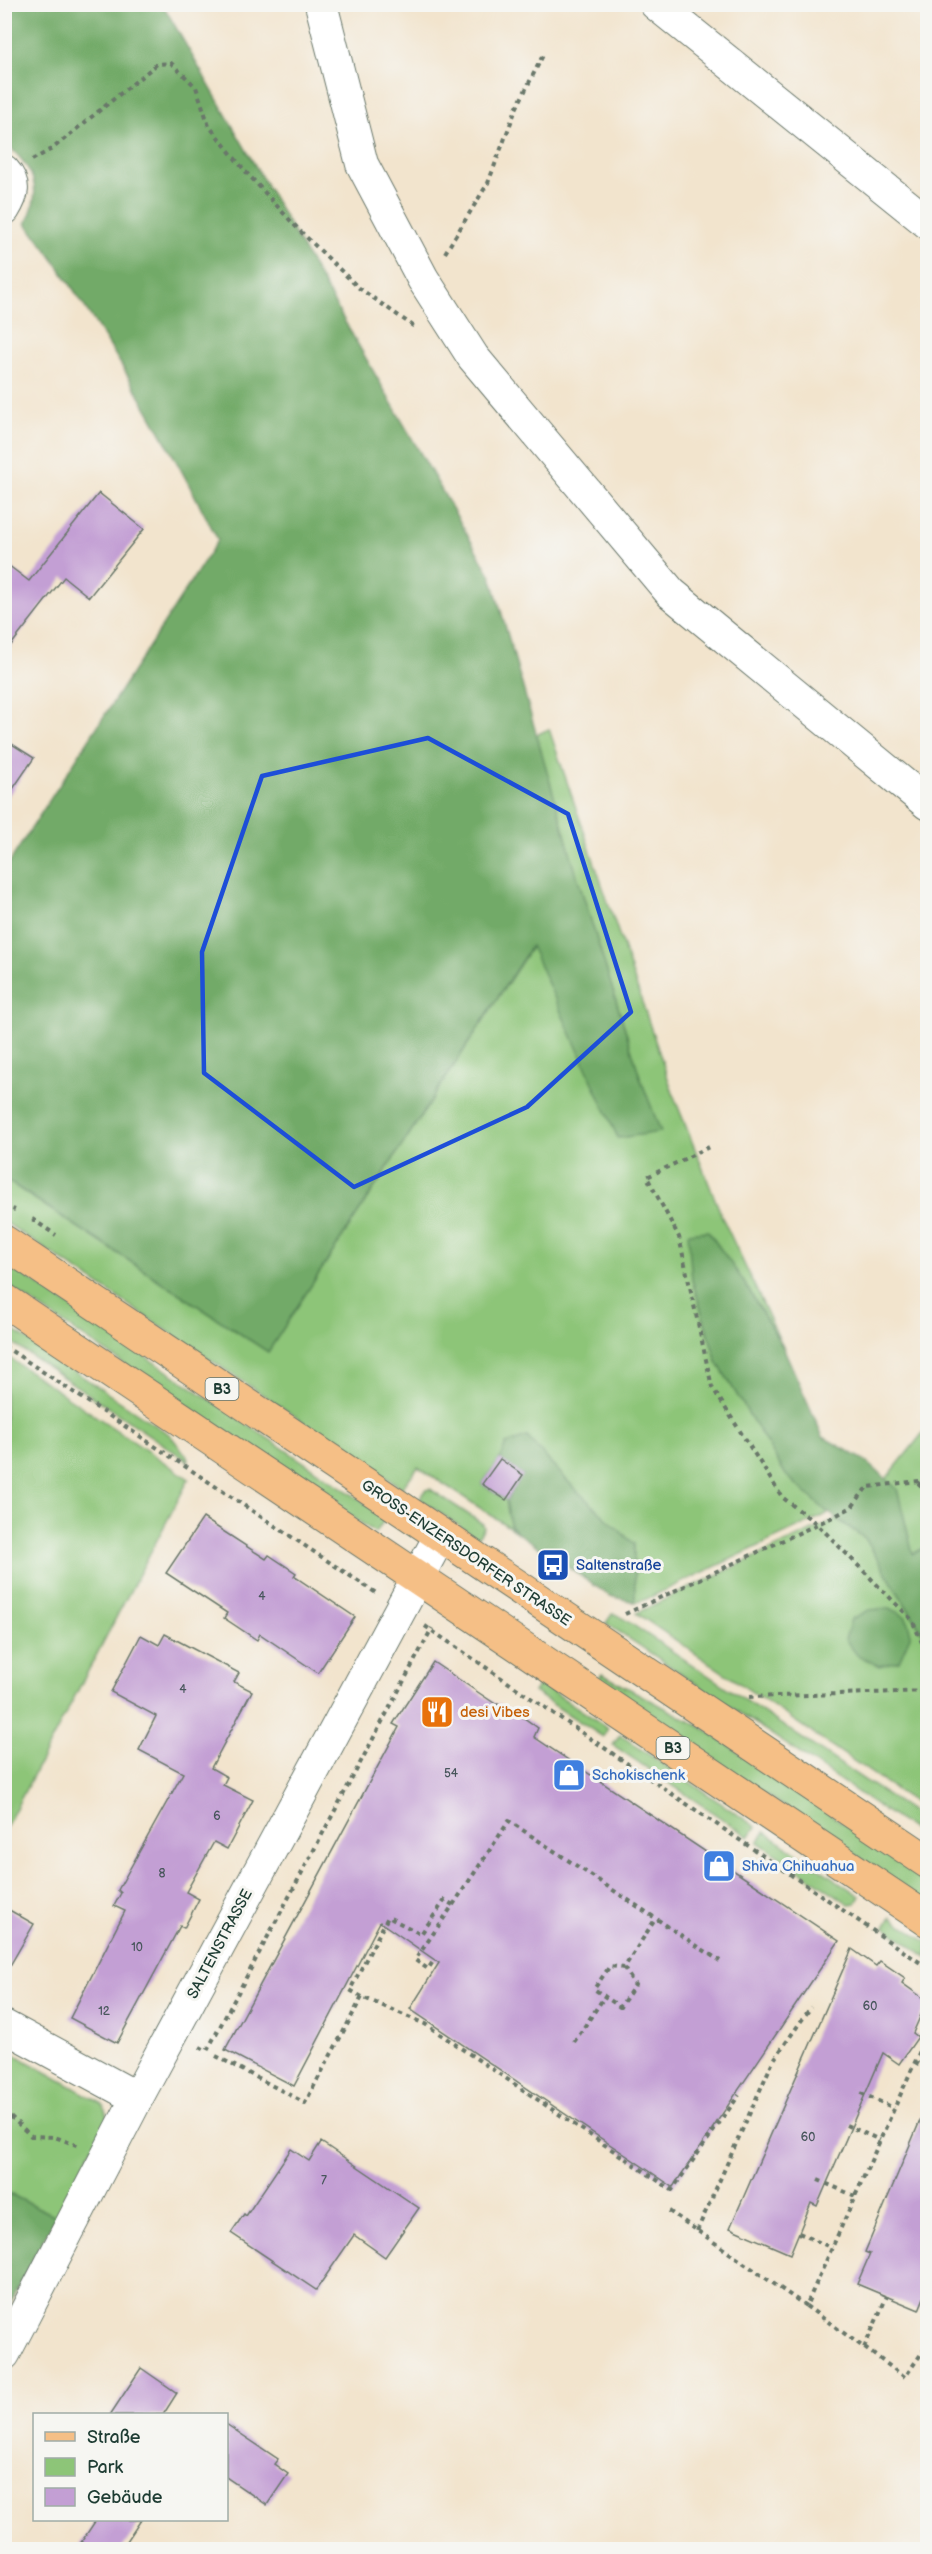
<svg xmlns="http://www.w3.org/2000/svg" width="932" height="2554" font-family="'Balsamiq Sans',sans-serif">
	<style>
		.green { fill: #8dc578; stroke: #568156; stroke-width: 1.5 }
		.forest { fill: #72aa68; stroke: #48744e; stroke-width: 1.5 }
		.building { fill: #c39fd4 }
		.lines { fill: none; stroke-linecap: round; stroke-linejoin: round }
		.minor-casing { stroke: #69776a; stroke-width: 34 }
		.major-casing { stroke: #69776a; stroke-width: 35 }
		.path { stroke: #69776a; stroke-width: 4; stroke-dasharray: 4.5 4.5; stroke-linecap: butt }
		.minor { stroke: #fff; stroke-width: 32 }
		.major { stroke: #f5bf86; stroke-width: 33 }
		.marked { fill: none; stroke: #1d4ed8; stroke-width: 4.5; stroke-linejoin: round }
		.labels { text-anchor: middle; dominant-baseline: central; stroke-width: 6; stroke-linejoin: round; paint-order: stroke }
		.number-label { font-size: 12px; fill: #48565c }
		.shield { fill: #f6f6f2; stroke: #60746d; stroke-width: 1.5 }
		.shield-label { font-size: 14px; font-weight: bold; fill: #1f3d34 }
		.street-label { font-size: 15px; fill: #1f3d34; stroke: #f6f6f2 }
		.transit-label { font-size: 15px; fill: #164399; stroke: #f6f6f2; text-anchor: start }
		.food-label { font-size: 15px; fill: #c56008; stroke: #f6f6f2; text-anchor: start }
		.shop-label { font-size: 15px; fill: #366cbe; stroke: #f6f6f2; text-anchor: start }
	</style>
	<rect width="100%" height="100%" fill="#f6f6f2"/>
	<filter id="ink" filterUnits="userSpaceOnUse"><feTurbulence type="fractalNoise" baseFrequency=".0167" numOctaves="2"/><feDisplacementMap in="SourceGraphic" scale="12" xChannelSelector="R" yChannelSelector="G"/><feConvolveMatrix kernelMatrix="1 2 1 2 8 2 1 2 1" color-interpolation-filters="sRGB"/></filter>
	<filter id="wash" filterUnits="userSpaceOnUse"><feTurbulence type="fractalNoise" baseFrequency=".008" numOctaves="4" result="noise"/><feDisplacementMap in="SourceGraphic" scale="24" xChannelSelector="R" yChannelSelector="G"/><feGaussianBlur stdDeviation="1.35" result="paint"/><feColorMatrix in="noise" values="0 0 0 0 0 0 0 0 0 0 0 0 0 0 0 0 0 1.4 0 .05"/><feComposite in="paint" operator="in"/></filter>
	<g filter="url(#wash)">
		<rect width="100%" height="100%" fill="#f2e4cd"/>
		<path class="green" d="M549 729 675 1099 723 1219 784 1349 742 1279 692 1280 717 1362 786 1475 829 1513 644 1600 635 1602 634 1544 574 1488 527 1437 506 1444 500 1459 482 1484 506 1500 510 1525 518 1533 418 1467 402 1488 5 1222 4 1179 268 1352 532 946 618 1138 660 1132 641 1080 577 876 536 735Z
			M4 1262 386 1517 376 1533 5 1284Z
			M4 1324 170 1435 187 1456 188 1461 5 1338Z
			M5 1355 189 1479 5 1829Z
			M927 1428V1546L913 1554 897 1489 886 1479Z
			M430 1489 483 1524 484 1528 477 1538 420 1499 426 1490Z
			M836 1519 865 1538 927 1640V1811L636 1613Z
			M612 1614 618 1615 927 1822V1839L606 1623Z
			M602 1674 706 1730 927 1880V1903L597 1680Z
			M540 1683 608 1728 603 1737 534 1692Z
			M620 1735 756 1827 749 1837 613 1745Z
			M765 1832 860 1896 856 1903 849 1904 758 1842Z
			M891 1917 927 1942V1957L885 1927Z
			M5 2049 103 2104 108 2119 56 2216 5 2192Z"/>
		<path class="forest" d="M5 4 163 5 491 576 577 876 641 1080 661 1132 618 1138 531 946 268 1352 5 1179V869L218 540C179 464 138 389 92 318 71 286 51 252 26 224 44 188 33 167 5 143Z
			M708 1231 742 1279 784 1349 823 1437 866 1461 897 1489 913 1554 927 1546V1640L865 1538 826 1511 786 1475 717 1362 692 1280 688 1233Z
			M527 1437 574 1488 634 1544 635 1602 610 1596 518 1533 510 1525 506 1500 523 1475 500 1459 506 1444Z
			M890 1608 906 1617 911 1634 899 1661 879 1666 857 1655 845 1639 851 1619 869 1610Z
			M5 2192 56 2216 5 2314Z"/>
		<g id="blocks">
			<path class="building" d="M99 493 144 529 89 597 64 577 4 654V562L29 581Z
				M4 739 34 758 4 802Z
				M500 1459 523 1475 506 1500 482 1484Z
				M203 1518 266 1559 269 1555 296 1573 294 1576 355 1617 318 1673 260 1634 257 1640 224 1618 227 1613 166 1573Z
				M165 1634 239 1673 234 1682 252 1691 211 1768 227 1777 223 1785 253 1800 227 1849 214 1842 186 1892 199 1899 184 1928 180 1926 117 2043 70 2018 125 1911 114 1906 121 1893 118 1890 183 1773 139 1750 156 1716 111 1692 141 1635 159 1645Z
				M433 1662 497 1705 498 1703 524 1718 538 1728 534 1737 839 1941 673 2187 410 2009 439 1963 380 1922 294 2086 225 2050 399 1727 393 1724Z
				M4 1907 34 1924 4 1976Z
				M852 1949 876 1966 880 1961 905 1978 902 1983 927 2001 913 2033 918 2037 899 2064 883 2053 817 2206 811 2203 790 2254 730 2228Z
				M927 2104V2290L919 2310 857 2284 870 2254 865 2252Z
				M321 2142 419 2208 385 2257 354 2235 316 2290 231 2233 244 2214 246 2216 291 2149 309 2161Z
				M141 2368 177 2393 163 2415H110Z
				M226 2424 278 2459 274 2464 288 2474 267 2505 226 2477Z
				M96 2520H141L121 2550H76Z"/>
		</g>
	</g>
	<g filter="url(#ink)">
		<use href="#blocks" fill-opacity="0" stroke="#69776a" stroke-width="1.5"/>
		<g class="lines">
			<defs>
				<path id="minor" d="M321 4 362 164 423 279 473 357 671 593 928 804
					M656 4 928 223
					M4 171C16 184 13 195 4 209
					M4 2026 137 2098
					M4 2354 137 2098 440 1536"/>
				<path id="major" d="M4 1242 928 1862
					M4 1300 928 1920"/>
			</defs>
			<use href="#minor" class="minor-casing"/>
			<use href="#major" class="major-casing"/>
			<path class="path" d="M32 160 52 149 157 64 171 63 196 87 209 126 246 172 298 229 359 288 416 328
				M445 253 488 183 516 109 544 53
				M709 1147 647 1177 679 1237 712 1387 782 1497 817 1524 912 1620 928 1656
				M4 1206 15 1210
				M32 1219 56 1235
				M4 1346 376 1593
				M918 1483 928 1492
				M625 1614 835 1516 852 1507 867 1487 928 1480
				M425 1626 928 1968
				M749 1697 928 1691
				M453 1905 509 1821 720 1961
				M624 1968 635 1985 620 2007 594 1989 610 1966 624 1968 656 1918
				M362 1997 350 1990 388 1917 421 1934 445 1900 453 1905 415 1960 428 1969 434 1960
				M574 2042 605 1996
				M200 2047 207 2051 432 1628
				M216 2056 305 2103 362 1997 425 2024 672 2190 739 2095
				M915 2062 928 2069
				M861 2093 894 2108
				M4 2110 31 2136 55 2137 79 2146
				M846 2125 880 2140
				M818 2180 855 2196
				M669 2211 806 2306 928 2033
				M697 2231 773 2061 811 2007
				M799 2233 832 2248
				M806 2306 905 2377 928 2344
				M864 2348 887 2296"/>
			<use href="#minor" class="minor"/>
			<use href="#major" class="major"/>
		</g>
	</g>
	<path class="marked" d="M428 738 568 814 631 1012 527 1107 354 1187 204 1073 202 952 262 776Z"/>
	<defs>
		<symbol id="bus-square" viewBox="-11 -11 22 22"><rect x="-9" y="-9" width="18" height="18" rx="4" fill="#1a4fb4" stroke="#f6f6f2"/><path d="M-5-6H5V4H4V6H2V4H-2V6H-4V4H-5ZM-3.5-4V0h7V-4ZM-3.5 1.2v1.5H-2V1.2ZM2 1.2v1.5H3.5V1.2Z" fill="#fff"/></symbol>
		<symbol id="restaurant-square" viewBox="-11 -11 22 22"><rect x="-9" y="-9" width="18" height="18" rx="4" fill="#e8710a" stroke="#f6f6f2"/><path d="M-5-6h1v4h1v-4h1v4h1v-4h1v5L-1.5 .5V6h-2V.5L-5-1ZM5-6V6H3V1.5H1.5Q1.5-4 5-6Z" fill="#fff"/></symbol>
		<symbol id="shop-square" viewBox="-11 -11 22 22"><rect x="-9" y="-9" width="18" height="18" rx="4" fill="#3f7fe0" stroke="#f6f6f2"/><path d="M-5-2.5h2.3a2.7 3.5 0 0 1 5.4 0H5L5.5 6h-11ZM-1.5-2.5h3a1.5 2.3 0 0 0-3 0Z" fill="#fff"/></symbol>
	</defs>
	<g fill-rule="evenodd">
		<use href="#bus-square" x="534" y="1546" width="38" height="38"/>
		<use href="#restaurant-square" x="418" y="1693" width="38" height="38"/>
		<use href="#shop-square" x="550" y="1756" width="38" height="38"/>
		<use href="#shop-square" x="700" y="1847" width="38" height="38"/>
	</g>
	<g class="labels">
		<g class="number-label">
			<text x="262" y="1596">4</text>
			<text x="183" y="1689">4</text>
			<text x="451" y="1773">54</text>
			<text x="217" y="1816">6</text>
			<text x="162" y="1873">8</text>
			<text x="137" y="1947">10</text>
			<text x="870" y="2006">60</text>
			<text x="104" y="2011">12</text>
			<text x="808" y="2137">60</text>
			<text x="324" y="2180">7</text>
		</g>
		<g class="shield">
			<rect x="205.5" y="1378" width="33" height="22" rx="4.5"/>
			<rect x="656.5" y="1737" width="33" height="22" rx="4.5"/>
		</g>
		<g class="shield-label">
			<text x="222" y="1389">B3</text>
			<text x="673" y="1748">B3</text>
		</g>
		<g class="street-label">
			<text transform="translate(466 1553) rotate(34)">GROSS-ENZERSDORFER STRASSE</text>
			<text transform="translate(220 1944) rotate(-62)">SALTENSTRASSE</text>
		</g>
		<g class="transit-label">
			<text x="576" y="1565">Saltenstraße</text>
		</g>
		<g class="food-label">
			<text x="460" y="1712">desi Vibes</text>
		</g>
		<g class="shop-label">
			<text x="592" y="1775">Schokischenk</text>
			<text x="742" y="1866">Shiva Chihuahua</text>
		</g>
	</g>
	<rect width="932" height="2554" fill="none" stroke="#f6f6f2" stroke-width="24"/>
	<rect x="33" y="2413" width="195" height="108" fill="#f6f6f2" stroke="#a0aca6" stroke-width="1.5"/>
	<rect x="45" y="2432" width="30" height="9" fill="#f5bf86" stroke="#a0aca6" stroke-width="1.5"/>
	<text x="87" y="2443" font-size="18" fill="#1f3d34">Straße</text>
	<rect x="45" y="2458" width="30" height="18" fill="#8dc578" stroke="#a0aca6" stroke-width="1.5"/>
	<text x="87" y="2473" font-size="18" fill="#1f3d34">Park</text>
	<rect x="45" y="2488" width="30" height="18" fill="#c39fd4" stroke="#a0aca6" stroke-width="1.5"/>
	<text x="87" y="2503" font-size="18" fill="#1f3d34">Gebäude</text>
</svg>
